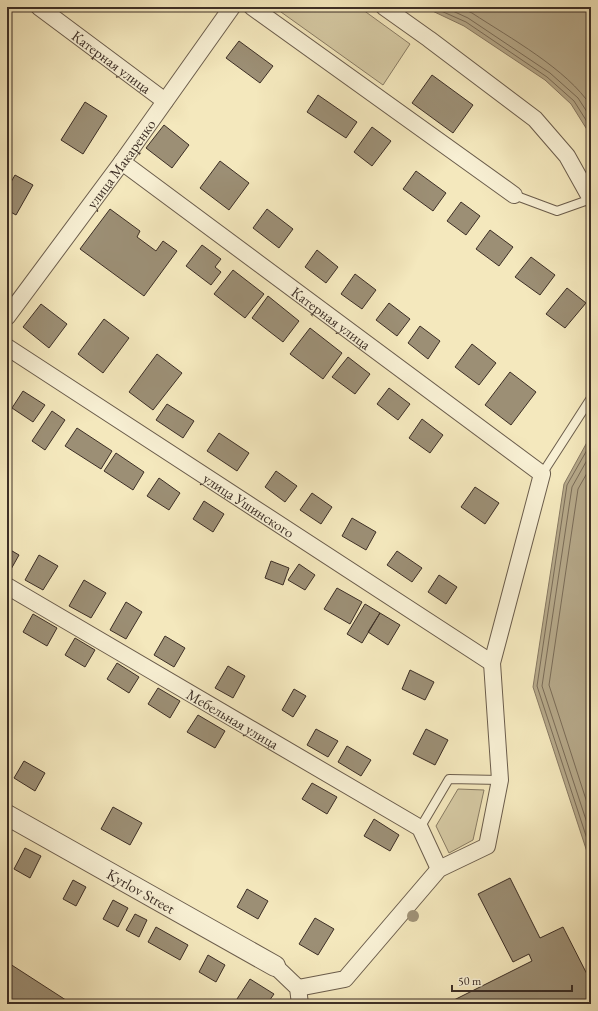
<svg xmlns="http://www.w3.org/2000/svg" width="598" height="1011" font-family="'EB Garamond',serif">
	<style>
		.green { fill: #d5c9a3; stroke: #897c64 }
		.water { fill: #b6a98a; stroke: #867862 }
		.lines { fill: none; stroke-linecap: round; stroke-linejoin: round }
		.shore { stroke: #7a6c58; stroke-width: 1 }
		.building { fill: #9c8f75; stroke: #3d2f26 }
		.service-casing { stroke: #6b5d4c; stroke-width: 10 }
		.minor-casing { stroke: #6b5d4c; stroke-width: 18 }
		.tertiary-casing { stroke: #6b5d4c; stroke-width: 22 }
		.service { stroke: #f8f0d4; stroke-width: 8 }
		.minor { stroke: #f8f0d4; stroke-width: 16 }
		.tertiary { stroke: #f8f0d4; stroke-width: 20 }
		.tree { fill: #a09378 }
		.labels { text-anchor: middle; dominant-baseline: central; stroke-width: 4; stroke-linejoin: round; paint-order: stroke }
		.street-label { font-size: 15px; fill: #3d2f26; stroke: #f8f0d4 }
	</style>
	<rect width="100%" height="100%" fill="#f4e8bd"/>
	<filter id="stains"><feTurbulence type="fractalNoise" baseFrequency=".005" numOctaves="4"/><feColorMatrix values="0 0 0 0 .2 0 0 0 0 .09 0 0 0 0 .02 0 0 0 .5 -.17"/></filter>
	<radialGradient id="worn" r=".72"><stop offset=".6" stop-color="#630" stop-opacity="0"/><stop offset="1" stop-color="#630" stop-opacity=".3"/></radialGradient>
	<path class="green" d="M274 7H359L410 44 383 85Z
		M458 789 484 790 473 840 449 853 436 826Z"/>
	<path class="water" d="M424 7H591V136L571 104 545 80 464 26Z
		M591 435V864L533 687 564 484Z"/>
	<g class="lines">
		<path class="shore" d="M432 7 466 22 547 77 574 101 591 128
			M444 7 468 18 550 73 578 98 591 118
			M459 7 472 13C510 38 567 69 591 106
			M591 443 567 485 537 686 591 851
			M591 453 572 487 542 686 591 835
			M591 466 578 489 549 685 591 815"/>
	</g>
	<path class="building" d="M153 7H162L159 11Z
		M239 41 273 66 260 83 226 58Z
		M432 75 473 105 453 133 412 103Z
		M318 95 357 122 346 138 307 112Z
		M85 102 107 116 83 154 61 140Z
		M164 125 189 145 172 168 146 148Z
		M372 127 391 141 372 166 354 152Z
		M220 161 249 183 229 210 200 188Z
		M416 171 446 193 433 211 403 189Z
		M15 175 33 185 16 215 7 210V189Z
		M461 202 480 216 466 235 447 221Z
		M110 209 140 231 137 237 156 251 163 241 177 251 144 296 80 249Z
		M267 209 293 229 279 248 253 228Z
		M490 230 513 247 499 266 476 249Z
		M202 245 221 259 215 267 221 272 211 285 186 266Z
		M317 250 338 267 326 283 305 267Z
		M531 257 555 275 540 295 515 277Z
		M233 270 264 294 245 318 214 294Z
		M355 274 376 290 362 309 341 294Z
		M567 288 586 303 565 328 546 314Z
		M268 296 299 321 283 342 252 318Z
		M389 303 410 319 397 336 376 320Z
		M41 304 67 324 49 348 23 327Z
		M104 319 129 338 103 373 78 354Z
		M420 326 440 341 428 359 408 343Z
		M310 328 342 353 323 379 290 354Z
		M472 344 496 363 479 385 455 367Z
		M157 354 182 373 153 410 129 392Z
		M348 357 370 374 355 394 332 377Z
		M510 372 536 392 511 425 485 405Z
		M389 388 410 404 398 420 377 404Z
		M23 391 45 405 33 422 12 408Z
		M167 404 194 421 183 438 156 420Z
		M52 411 65 420 45 450 32 441Z
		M422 419 443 435 430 453 409 438Z
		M77 428 112 451 101 469 65 446Z
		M219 433 249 453 237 471 207 451Z
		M116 453 144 472 133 490 104 471Z
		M276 471 297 486 285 502 265 487Z
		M159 478 180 493 169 510 147 496Z
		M475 487 499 503 485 524 461 507Z
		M312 493 332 507 321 524 300 510Z
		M204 501 224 514 213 532 193 519Z
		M352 518 376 532 366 550 342 536Z
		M7 548 19 555 10 571 7 569Z
		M397 551 422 568 412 582 387 565Z
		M39 555 58 566 43 590 25 580Z
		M271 561 289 568 283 585 265 578Z
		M299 564 315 575 305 590 288 580Z
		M439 575 457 587 446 604 428 592Z
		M84 580 106 593 91 618 69 606Z
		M337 588 362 602 350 624 324 609Z
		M126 602 142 612 126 639 110 630Z
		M365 604 380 613 362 643 347 634Z
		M380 613 400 625 388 645 368 632Z
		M33 614 57 628 47 646 23 632Z
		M165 636 185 648 174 667 154 655Z
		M75 638 95 650 85 667 65 655Z
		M117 663 139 677 129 693 107 679Z
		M228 666 245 676 233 698 215 688Z
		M410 670 434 682 425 700 402 689Z
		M158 688 180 701 170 718 148 704Z
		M294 689 306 696 293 717 282 710Z
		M198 715 225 731 215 748 187 732Z
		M316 729 338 741 328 757 307 745Z
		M426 729 448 740 435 765 413 754Z
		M347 746 371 760 361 776 338 762Z
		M24 761 45 773 35 791 14 778Z
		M312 783 337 797 327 814 302 799Z
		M113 807 142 823 130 845 101 829Z
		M374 819 399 835 390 851 364 836Z
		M25 848 41 856 30 878 14 869Z
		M510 878 540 938 563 927 591 982V999L580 1004H446L532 961 529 954 513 962 478 894Z
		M73 880 86 887 76 906 63 899Z
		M247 889 268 901 258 919 237 907Z
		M113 900 128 908 118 927 103 919Z
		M135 914 147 920 139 937 126 930Z
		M315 918 334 929 318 955 299 944Z
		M156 927 188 945 180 960 148 942Z
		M208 955 225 965 216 982 199 972Z
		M7 962 72 1004H7Z
		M250 979 274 994 267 1004H245L237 999Z
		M588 1000 590 1004H580Z"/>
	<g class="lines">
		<defs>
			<path id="service" d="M514 195 557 211 591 199
				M542 474 591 398
				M420 828 449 779 500 780"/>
			<g id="minor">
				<path id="s1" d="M39 7 165 101"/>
				<path d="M252 7 514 195"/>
				<path d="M384 7 429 39 535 119 567 156 591 199"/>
				<path id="s2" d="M122 162 542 474 492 663 500 780 487 846 439 869 345 979 298 988"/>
				<path id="s3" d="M7 317 122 162 232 7"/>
				<path id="s4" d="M7 347 492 663"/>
				<path id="s5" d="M7 586 420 828 439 869"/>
				<path d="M275 966 298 988 300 1004"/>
			</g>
			<g id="tertiary">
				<path id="s6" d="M7 815 275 966"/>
			</g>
		</defs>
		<use href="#service" class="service-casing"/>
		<use href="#minor" class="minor-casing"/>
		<use href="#tertiary" class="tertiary-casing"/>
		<use href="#service" class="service"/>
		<use href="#minor" class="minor"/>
		<use href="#tertiary" class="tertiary"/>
	</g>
	<circle class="tree" cx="413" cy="916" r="6"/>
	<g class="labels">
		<g class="street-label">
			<text stroke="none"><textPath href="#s1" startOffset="91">Катерная улица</textPath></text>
			<text stroke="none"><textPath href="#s3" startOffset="191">улица Макаренко</textPath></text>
			<text stroke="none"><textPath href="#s2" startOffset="261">Катерная улица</textPath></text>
			<text stroke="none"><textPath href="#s4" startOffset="289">улица Ушинского</textPath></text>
			<text stroke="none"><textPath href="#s5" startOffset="262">Мебельная улица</textPath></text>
			<text stroke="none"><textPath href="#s6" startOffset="154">Kyrlov Street</textPath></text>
		</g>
	</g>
	<rect width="598" height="1011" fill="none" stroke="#f4e8bd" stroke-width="24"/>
	<rect x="8" y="8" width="582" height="995" fill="none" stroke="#3d2f26" stroke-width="2"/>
	<rect x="12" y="12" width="574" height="987" fill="none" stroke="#3d2f26"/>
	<path d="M452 985v6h120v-6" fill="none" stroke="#3d2f26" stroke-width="2"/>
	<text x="458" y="985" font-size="12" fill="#3d2f26" stroke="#f8f0d4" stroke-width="3" paint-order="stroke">50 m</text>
	<rect width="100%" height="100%" filter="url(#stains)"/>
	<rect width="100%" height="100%" fill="url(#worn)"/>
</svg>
